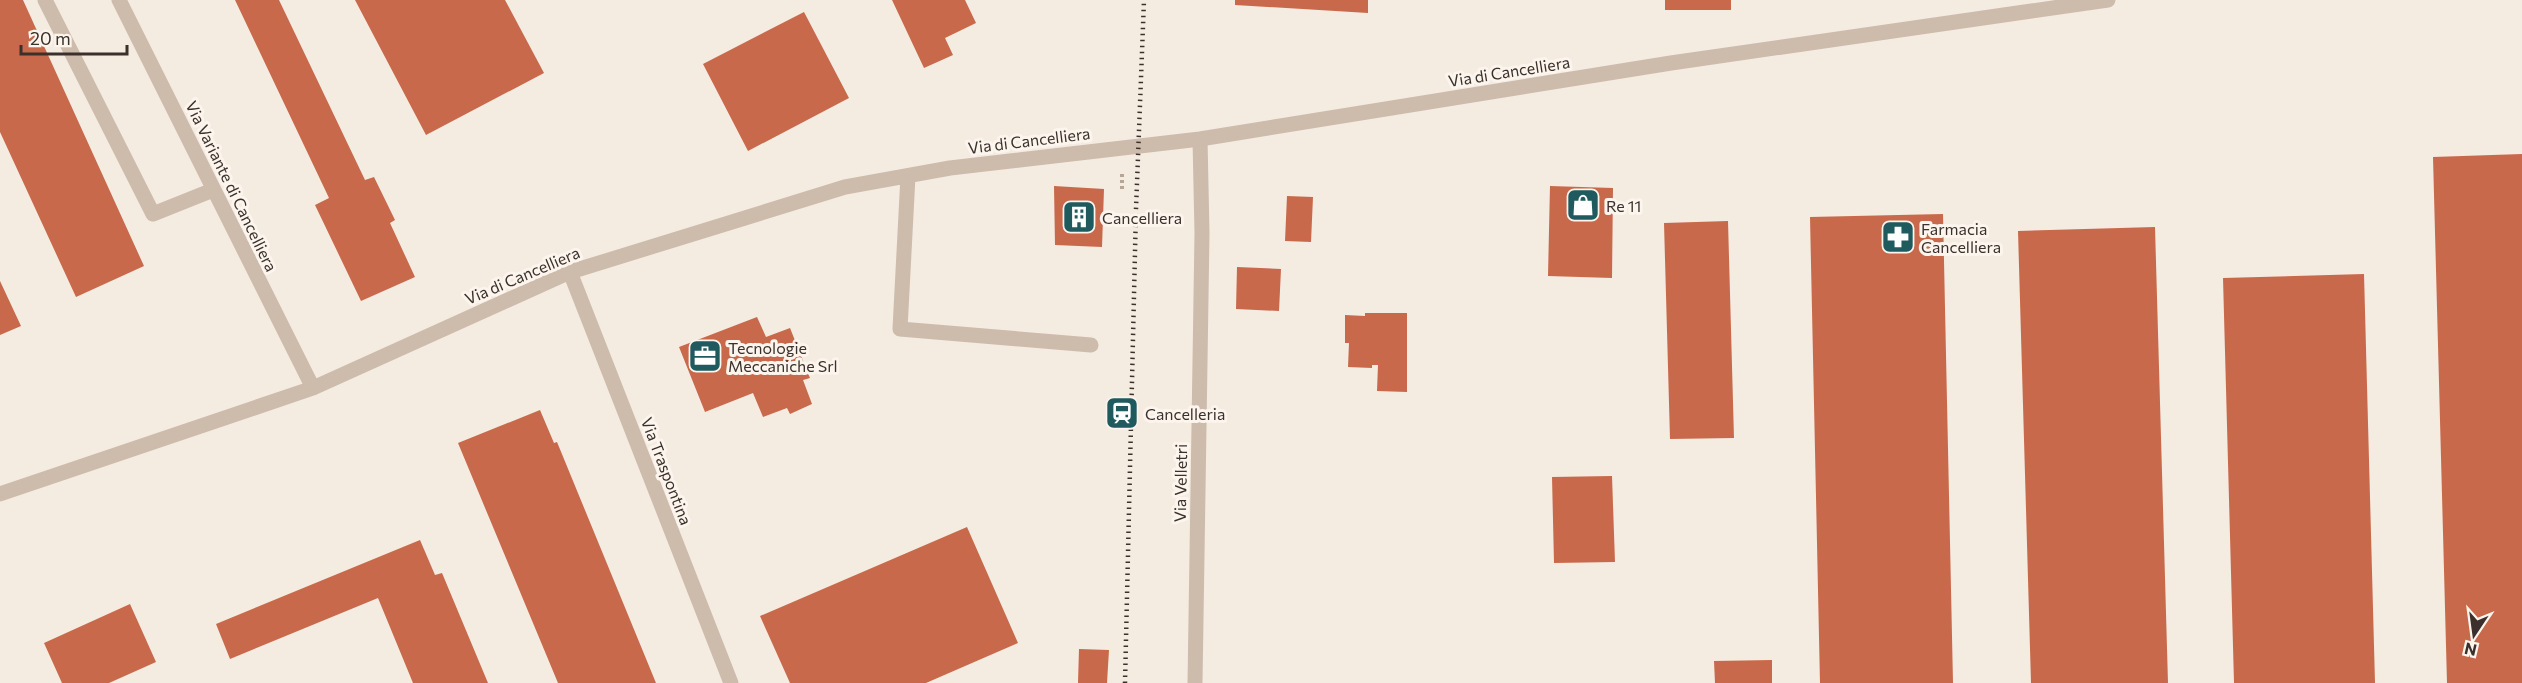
<svg xmlns="http://www.w3.org/2000/svg" width="2522" height="683" font-family="Commissioner,sans-serif">
	<style>
		.building { fill: #c8694b }
		.lines { fill: none; stroke-linecap: round; stroke-linejoin: round }
		.path { stroke: #b9a596; stroke-width: 4; stroke-dasharray: 3 3; stroke-linecap: butt }
		.minor { stroke: #cdbbac; stroke-width: 15 }
		.rail { stroke: #3b302b; stroke-width: 4.5; stroke-dasharray: 1.5 4.5; stroke-linecap: butt }
		.labels { text-anchor: middle; dominant-baseline: central; stroke-width: 6; stroke-linejoin: round; paint-order: stroke }
		.street-label { font-size: 16px; fill: #3b302b; stroke: #fbf5ee }
		.poi-label { font-size: 16px; fill: #3b302b; stroke: #fbf5ee; text-anchor: start }
	</style>
	<rect width="100%" height="100%" fill="#f4ebe1"/>
	<path class="building" d="M0 0H23L144 266 76 297 0 132Z
		M235 0H279L365 180 374 177 395 220 390 223 415 277 361 301 315 205 329 198Z
		M355 0H505L544 73 426 135Z
		M892 0H965L976 23 945 38 953 55 924 68Z
		M1235 0H1368V13L1235 5Z
		M1665 0H1731V10H1665Z
		M804 12 849 98 748 151 703 64Z
		M2522 154V683H2447L2433 157Z
		M1054 186 1104 189 1102 247 1055 245Z
		M1550 186 1613 188 1612 278 1548 276Z
		M1287 196 1313 197 1311 242 1285 241Z
		M1943 214 1953 683H1820L1810 217Z
		M1728 221 1734 438 1670 439 1664 223Z
		M2155 227 2168 683H2031L2018 231Z
		M1237 267 1281 269 1279 311 1236 309Z
		M2364 274 2375 683H2234L2223 278Z
		M0 281 21 326 0 335Z
		M1365 313H1407V392L1377 391 1378 365H1372V368L1348 367 1349 343H1345V315L1365 316Z
		M757 317 766 337 790 328 810 378 803 380 812 404 790 414 787 408 763 417 753 393 705 412 679 347Z
		M540 410 554 443 557 442 656 683H558L458 443Z
		M1612 476 1615 562 1554 563 1552 477Z
		M967 527 1018 643 926 683H790L760 616Z
		M420 540 435 575 442 573 488 683H413L378 598 230 659 216 624Z
		M130 604 156 662 109 683H62L44 643Z
		M1079 649 1109 650 1107 683H1078Z
		M1772 660V683H1715L1714 661Z"/>
	<g class="lines">
		<path class="path" d="M1122 174V191"/>
		<path class="minor" d="M45 0 153 214 213 190
			M119 0 313 388
			M908 176 900 329 1091 345
			M570 272 731 683
			M0 494 313 388 570 272 845 187 950 168 1200 139 1671 63 2108 0
			M1195 683 1202 233 1200 139"/>
		<path class="rail" d="M1125 683 1136 209 1144 0"/>
	</g>
	<defs>
		<symbol id="shop-square" viewBox="-11 -11 22 22"><rect x="-9" y="-9" width="18" height="18" rx="4" fill="#1f5a5e" stroke="#fbf5ee"/><path d="M-5-2.5h2.3a2.7 3.5 0 0 1 5.4 0H5L5.5 6h-11ZM-1.5-2.5h3a1.5 2.3 0 0 0-3 0Z" fill="#fff"/></symbol>
		<symbol id="building-square" viewBox="-11 -11 22 22"><rect x="-9" y="-9" width="18" height="18" rx="4" fill="#1f5a5e" stroke="#fbf5ee"/><path d="M-4-6H4V6H1V3H-1V6H-4ZM-2.5-4.3h1.7v1.8h-1.7ZM.8-4.3h1.7v1.8H.8ZM-2.5-1h1.7V.8h-1.7ZM.8-1h1.7V.8H.8Z" fill="#fff"/></symbol>
		<symbol id="pharmacy-square" viewBox="-11 -11 22 22"><rect x="-9" y="-9" width="18" height="18" rx="4" fill="#1f5a5e" stroke="#fbf5ee"/><path d="M-2-6h4v4h4v4h-4v4h-4v-4h-4v-4h4Z" fill="#fff"/></symbol>
		<symbol id="office-square" viewBox="-11 -11 22 22"><rect x="-9" y="-9" width="18" height="18" rx="4" fill="#1f5a5e" stroke="#fbf5ee"/><path d="M-6-3h4V-5.5h4V-3h4V5H-6ZM-1-4.5V-3h2v-1.5ZM-6 0V1H6V0Z" fill="#fff"/></symbol>
		<symbol id="station-square" viewBox="-11 -11 22 22"><rect x="-9" y="-9" width="18" height="18" rx="4" fill="#1f5a5e" stroke="#fbf5ee"/><path d="M-3-6H3Q5-6 5-4V2Q5 4 3 4L4.5 6H3L1.5 4h-3L-3 6H-4.5L-3 4Q-5 4-5 2V-4Q-5-6-3-6ZM-3.5-4v3h7v-3ZM-3.5 1v1.5H-2V1ZM2 1v1.5H3.5V1Z" fill="#fff"/></symbol>
	</defs>
	<g fill-rule="evenodd">
		<use href="#shop-square" x="1564" y="186" width="38" height="38"/>
		<use href="#building-square" x="1060" y="198" width="38" height="38"/>
		<use href="#pharmacy-square" x="1879" y="218" width="38" height="38"/>
		<use href="#office-square" x="686" y="337" width="38" height="38"/>
		<use href="#station-square" x="1103" y="394" width="38" height="38"/>
	</g>
	<g class="labels">
		<g class="street-label">
			<text transform="translate(1509 71) rotate(-9)">Via di Cancelliera</text>
			<text transform="translate(1029 140) rotate(-7)">Via di Cancelliera</text>
			<text transform="translate(232 186) rotate(64)">Via Variante di Cancelliera</text>
			<text transform="translate(522 275) rotate(-23)">Via di Cancelliera</text>
			<text transform="translate(667 471) rotate(69)">Via Traspontina</text>
			<text transform="translate(1180 483) rotate(-89)">Via Velletri</text>
		</g>
		<g class="poi-label">
			<text x="1606" y="205">Re 11</text>
			<text x="1102" y="217">Cancelliera</text>
			<text x="1921" y="228">Farmacia<tspan x="1921" dy="18">Cancelliera</tspan></text>
			<text x="728" y="347">Tecnologie<tspan x="728" dy="18">Meccaniche Srl</tspan></text>
			<text x="1145" y="413">Cancelleria</text>
		</g>
	</g>
	<g transform="translate(2474 635) rotate(193)" stroke="#fbf5ee" stroke-width="4.5" paint-order="stroke">
	<path d="M0-4.5L10 22L0 15L-10 22Z" fill="#3b302b"/>
	<text y="-9" font-size="16" font-weight="bold" text-anchor="middle" fill="#3b302b">N</text>
	</g>
	<path d="M21 45v9h106v-9" fill="none" stroke="#3b302b" stroke-width="3"/>
	<text x="30" y="45" font-size="18" fill="#3b302b" stroke="#fbf5ee" stroke-width="4.5" paint-order="stroke">20 m</text>
</svg>
